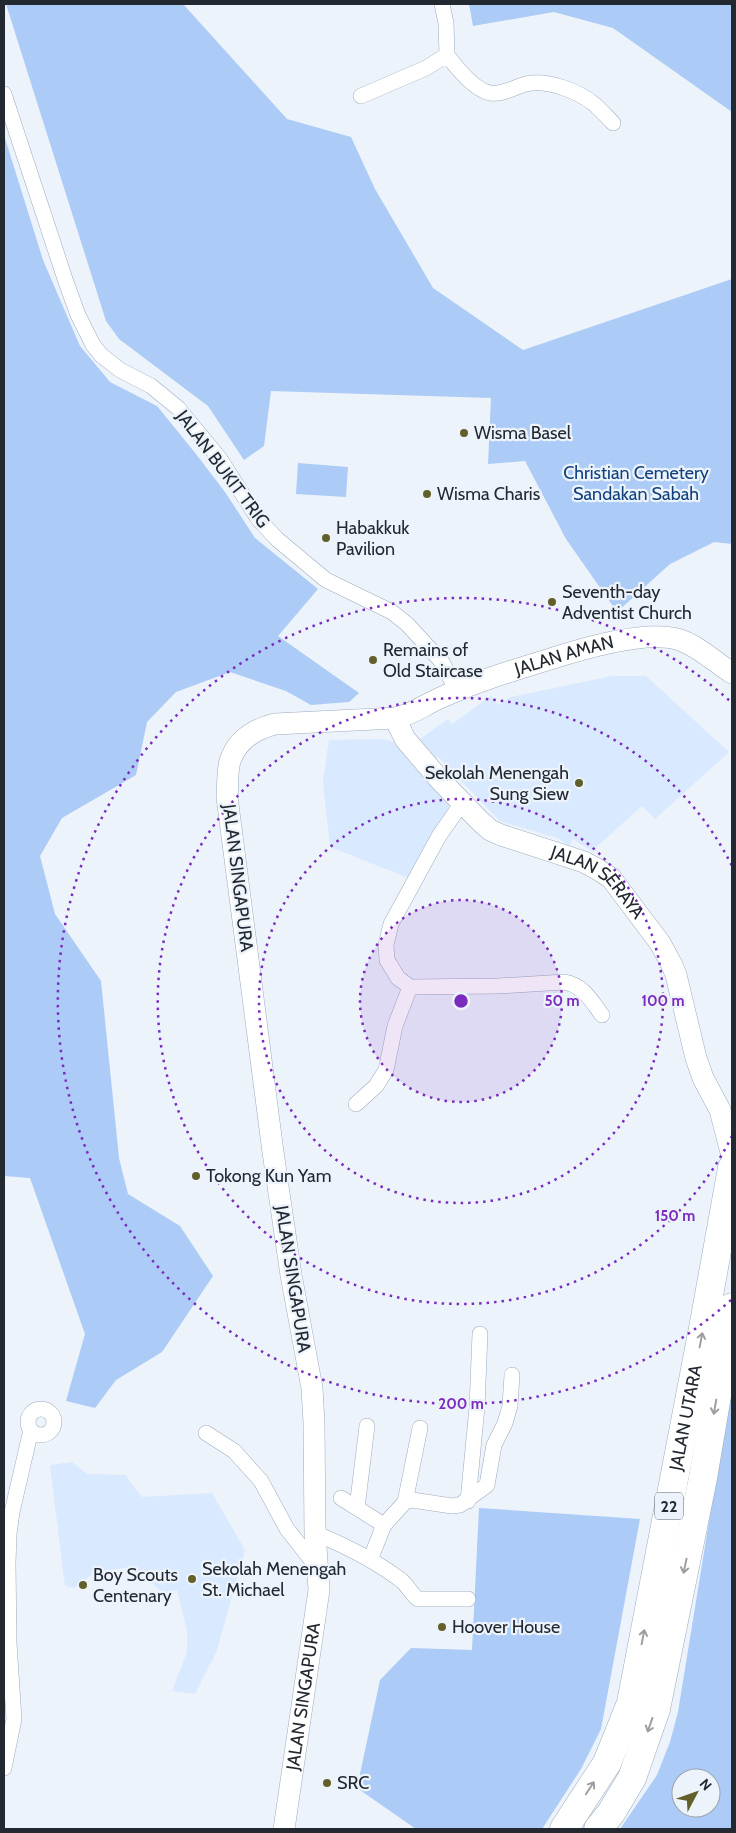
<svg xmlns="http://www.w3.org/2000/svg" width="736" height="1833" font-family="Cabin,sans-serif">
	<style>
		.built { fill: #d9e9ff }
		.green { fill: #accbf6; fill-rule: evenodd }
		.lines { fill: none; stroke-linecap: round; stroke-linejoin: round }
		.street-casing { stroke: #9dabbe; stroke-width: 16 }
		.secondary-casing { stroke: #9dabbe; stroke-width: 22 }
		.highway-casing { stroke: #9dabbe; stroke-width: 29 }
		.street { stroke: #fff; stroke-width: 15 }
		.secondary { stroke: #fff; stroke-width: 21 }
		.highway { stroke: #fff; stroke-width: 28 }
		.oneway { stroke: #9c9fa2 }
		.ring { fill: none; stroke: #7b2cbf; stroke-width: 2.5; stroke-dasharray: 2.5 5 }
		.poi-dot { fill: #625f2b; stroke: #ecf3fb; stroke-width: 2 }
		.labels { text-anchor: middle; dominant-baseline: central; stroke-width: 4.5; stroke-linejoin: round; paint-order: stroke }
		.shield { fill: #ecf3fb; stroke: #5f666e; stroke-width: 1 }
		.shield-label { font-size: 16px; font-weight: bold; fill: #232931 }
		.poi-label { font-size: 18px; fill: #232931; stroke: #ecf3fb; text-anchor: start }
		.street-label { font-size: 18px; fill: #232931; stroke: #ecf3fb }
		.park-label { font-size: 18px; fill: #11427e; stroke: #ecf3fb }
		.centre { fill: #7b2cbf; stroke: #ecf3fb; stroke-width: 2.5 }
		.ring-label { font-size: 15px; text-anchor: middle; font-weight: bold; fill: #7b2cbf; stroke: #ecf3fb; stroke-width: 4.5; stroke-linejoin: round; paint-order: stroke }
	</style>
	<rect width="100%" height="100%" fill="#ecf3fb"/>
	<path class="built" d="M612 676H646L729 752 655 819 642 806 592 851 573 839 569 846 557 838 500 821 438 757 434 760 420 739 448 719 452 724 491 696 498 705 511 697Z
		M381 739 399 743 450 805 409 878 330 847 323 782 329 740Z
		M72 1462 87 1474 125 1475 142 1497 212 1493 245 1550 216 1653 195 1694 172 1691 187 1652V1631L177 1590 165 1594 132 1567 95 1572 74 1588 65 1586 50 1465Z"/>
	<path class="green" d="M6 4H183L287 119 351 137 375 189 433 288 523 350 732 279V544L714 542 670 564 617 612 566 539 525 461 488 464 491 398 271 391 264 446 244 460 208 406 119 339 106 321Z
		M469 4H732V112L613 28 554 12 473 26Z
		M4 135 43 260 80 346 110 382 157 406 196 454 225 492 255 538 318 589 278 636 359 693 349 702 311 705 286 691 230 672 176 692 147 722 136 775 62 818 40 856 55 914 101 981 119 1158 128 1194 180 1226 213 1276 162 1352 116 1380 95 1408 66 1401 85 1334 30 1178 4 1176Z
		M298 463 348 467 346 497 296 494Z
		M732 1380V1829H620L657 1775 670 1742 678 1712ZM681 1778H711V1808H681Z
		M479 1508 640 1519 601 1729 581 1769 542 1829H416L357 1788 380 1680 411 1648 472 1650Z"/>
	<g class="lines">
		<defs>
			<path id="street" d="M447 55C456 67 474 90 490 93 503 95 514 87 526 84 547 79 578 91 594 104 601 110 607 117 613 123
				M4 94 66 282 78 315 93 345 101 355 120 370 151 386 178 408 220 459 259 520 278 540 326 580 392 612 407 624 442 662 457 691
				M361 96 426 68 447 55 446 23 442 4
				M462 803 439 836 391 924 386 945 387 960 398 978 410 987 498 986 564 982C583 985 591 1000 602 1015
				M356 1104 376 1086 386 1070 395 1026 410 987
				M28 1422a13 13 0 1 1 26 0a13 13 0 1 1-26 0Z
				M206 1433 234 1451 261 1481 287 1529 317 1567
				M341 1498 384 1525
				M468 1501 477 1407 480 1334
				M405 1502 420 1428
				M357 1508 367 1426
				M315 1533C346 1546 375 1560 402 1581 408 1586 411 1594 418 1599H468
				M370 1560 384 1525 405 1502 412 1500 452 1506 460 1505 487 1485 494 1445 505 1423 510 1406 512 1375
				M4 1768 14 1719 9 1643 8 1563 9 1534 12 1512 31 1430"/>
			<g id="secondary">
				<path id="s1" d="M395 718 405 739 440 780 480 821 490 830 501 835 584 862 597 869 611 878 660 943 672 965 676 975 696 1058 703 1078 720 1110 732 1156"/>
				<path id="s2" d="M284 1829 319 1590 315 1533 314 1423 312 1388 291 1275 273 1152 227 797C228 786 227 771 230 761 237 740 255 729 275 724L395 718C412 715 424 705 440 698 475 682 511 671 547 660 581 649 643 630 677 639 696 644 716 663 732 673"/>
			</g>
			<g id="highway">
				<path id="s3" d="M564 1829 607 1763 631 1703 704 1323 732 1168"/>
				<path d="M598 1829 611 1813 632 1778 656 1709 703 1478 732 1307"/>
			</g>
		</defs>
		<use href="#street" class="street-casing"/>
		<use href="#secondary" class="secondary-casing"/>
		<use href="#highway" class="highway-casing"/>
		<use href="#street" class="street"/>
		<use href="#secondary" class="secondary"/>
		<use href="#highway" class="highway"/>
	</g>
	<defs><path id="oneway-shaft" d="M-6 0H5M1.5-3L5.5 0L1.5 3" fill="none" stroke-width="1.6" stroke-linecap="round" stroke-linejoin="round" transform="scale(1.25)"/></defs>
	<g class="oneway">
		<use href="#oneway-shaft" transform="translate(701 1340) rotate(-79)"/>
		<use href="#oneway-shaft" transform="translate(715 1407) rotate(100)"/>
		<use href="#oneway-shaft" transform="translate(685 1566) rotate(102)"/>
		<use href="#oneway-shaft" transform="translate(643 1637) rotate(-79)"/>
		<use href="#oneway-shaft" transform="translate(650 1725) rotate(109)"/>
		<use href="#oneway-shaft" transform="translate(590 1788) rotate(-57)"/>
	</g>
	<circle cx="461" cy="1001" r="101" fill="#7b2cbf" fill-opacity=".12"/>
	<g class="ring">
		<circle cx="461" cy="1001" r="101"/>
		<circle cx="461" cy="1001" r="202"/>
		<path d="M732 1136A303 303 0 1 1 732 866"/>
		<path d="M731 1300A403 403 0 1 1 731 702"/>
	</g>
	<g class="poi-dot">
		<circle cx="464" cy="433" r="5"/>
		<circle cx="427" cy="494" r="5"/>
		<circle cx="326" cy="538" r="5"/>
		<circle cx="552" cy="602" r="5"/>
		<circle cx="373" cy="660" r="5"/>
		<circle cx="579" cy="783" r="5"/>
		<circle cx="196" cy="1176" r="5"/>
		<circle cx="192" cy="1579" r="5"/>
		<circle cx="83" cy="1585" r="5"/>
		<circle cx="442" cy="1627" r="5"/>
		<circle cx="327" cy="1783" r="5"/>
	</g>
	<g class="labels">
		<rect class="shield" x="655" y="1492.5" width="28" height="27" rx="4"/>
		<g class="shield-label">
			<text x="669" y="1506">22</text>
		</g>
		<g class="poi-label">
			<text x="474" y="433">Wisma Basel</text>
			<text x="437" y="494">Wisma Charis</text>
			<text x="336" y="528">Habakkuk<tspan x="336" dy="21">Pavilion</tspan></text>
			<text x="562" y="592">Seventh-day<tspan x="562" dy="21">Adventist Church</tspan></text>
			<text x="383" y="650">Remains of<tspan x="383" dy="21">Old Staircase</tspan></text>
			<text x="569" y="773" text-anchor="end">Sekolah Menengah<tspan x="569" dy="21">Sung Siew</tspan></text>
			<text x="206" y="1176">Tokong Kun Yam</text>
			<text x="202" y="1569">Sekolah Menengah<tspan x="202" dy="21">St. Michael</tspan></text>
			<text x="93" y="1575">Boy Scouts<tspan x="93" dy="21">Centenary</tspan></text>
			<text x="452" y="1627">Hoover House</text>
			<text x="337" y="1783">SRC</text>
		</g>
		<g class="street-label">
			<text transform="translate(223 469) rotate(53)">JALAN BUKIT TRIG</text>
			<text stroke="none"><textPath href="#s2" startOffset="1439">JALAN AMAN</textPath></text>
			<text transform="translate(238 878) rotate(83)">JALAN SINGAPURA</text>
			<text stroke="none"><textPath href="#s1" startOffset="270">JALAN SERAYA</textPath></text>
			<text transform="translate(293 1279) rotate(81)">JALAN SINGAPURA</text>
			<text stroke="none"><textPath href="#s3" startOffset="434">JALAN UTARA</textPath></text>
			<text stroke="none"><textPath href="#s2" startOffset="134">JALAN SINGAPURA</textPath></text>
		</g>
		<g class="park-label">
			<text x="636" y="473">Christian Cemetery<tspan x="636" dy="21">Sandakan Sabah</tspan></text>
		</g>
	</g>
	<circle cx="461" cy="1001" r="8" class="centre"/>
	<g class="ring-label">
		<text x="562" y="1006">50 m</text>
		<text x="663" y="1006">100 m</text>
		<text x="675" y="1221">150 m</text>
		<text x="461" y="1409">200 m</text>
	</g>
	<rect width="736" height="1833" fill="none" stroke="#232931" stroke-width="10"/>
	<g transform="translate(696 1793) rotate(49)"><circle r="24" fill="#ecf3fb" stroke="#9ca2aa"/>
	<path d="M0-4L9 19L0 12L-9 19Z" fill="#625f2b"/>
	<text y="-8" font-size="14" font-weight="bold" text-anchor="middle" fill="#232931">N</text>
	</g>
</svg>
